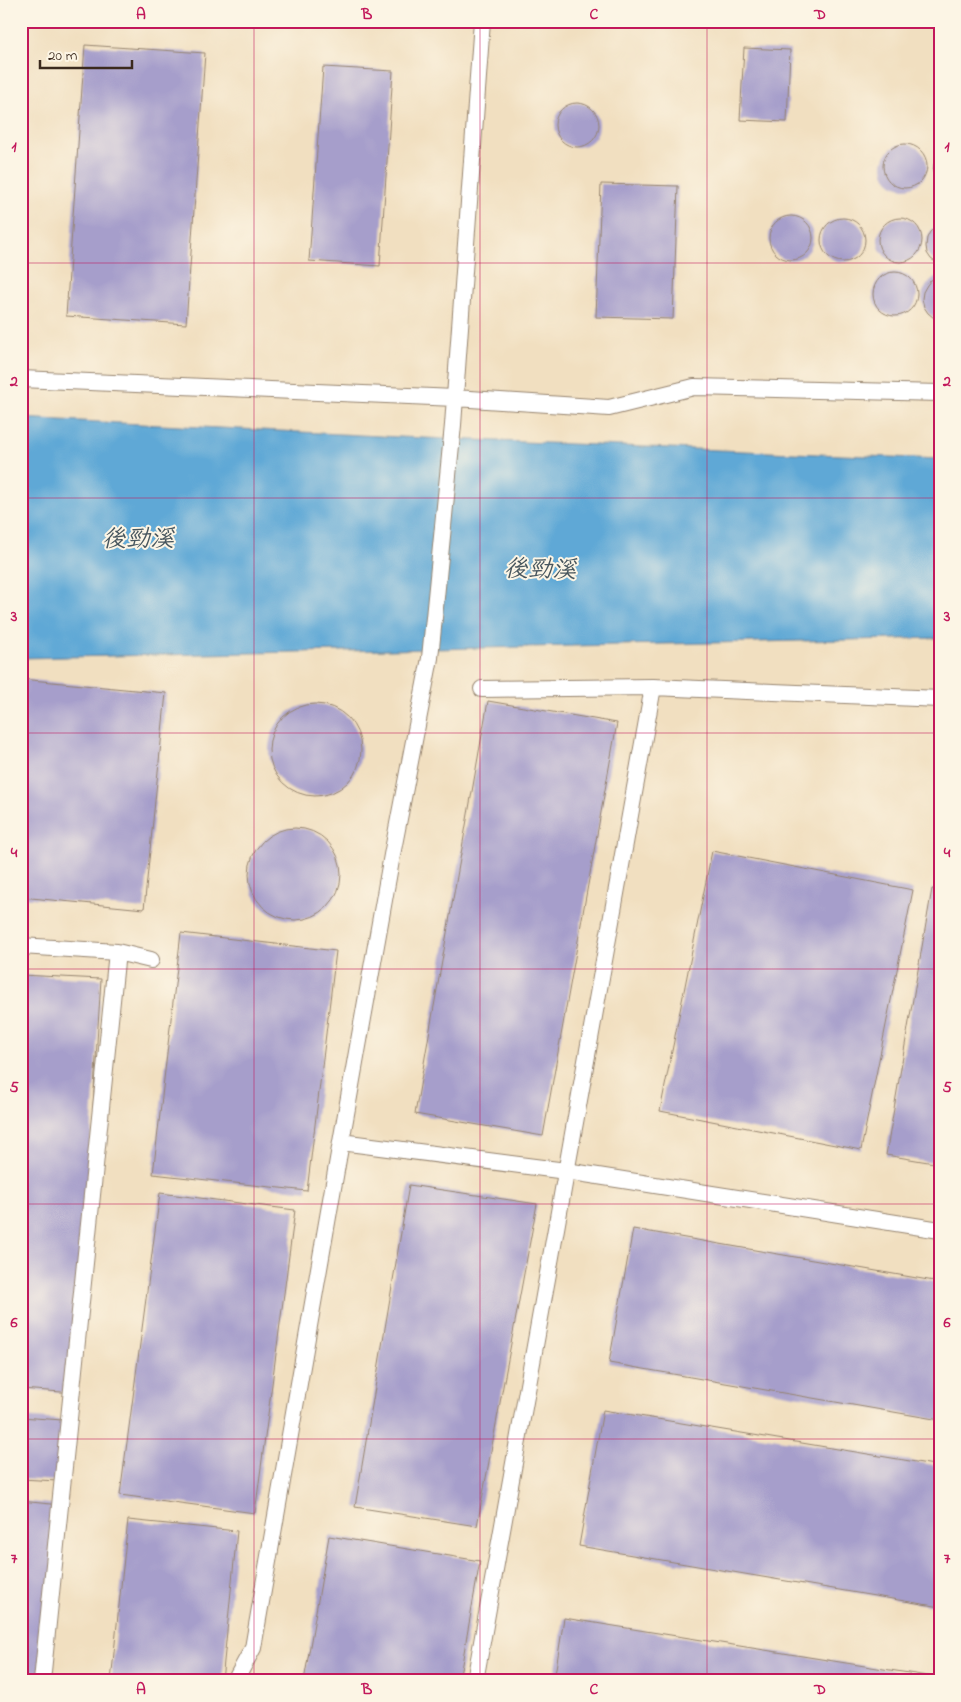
<svg xmlns="http://www.w3.org/2000/svg" width="961" height="1702" font-family="'Indie Flower','LXGW WenKai TC',sans-serif">
	<style>
		.water { fill: #5ea8d6; stroke: #4c697a }
		.building { fill: #a69ecb }
		.lines { fill: none; stroke-linecap: round; stroke-linejoin: round }
		.service-casing { stroke: #96846f; stroke-width: 18 }
		.service { stroke: #fff; stroke-width: 16 }
		.grid { fill: none; stroke: #c2185b; stroke-width: 1; stroke-opacity: 0.55 }
		.labels { text-anchor: middle; dominant-baseline: central; stroke-width: 4; stroke-linejoin: round; paint-order: stroke }
		.water-label { font-size: 24px; font-style: italic; fill: #47565e; stroke: #fcf5e5 }
		.neatline { fill: none; stroke: #c2185b; stroke-width: 2 }
		.grid-label { font-size: 16px; text-anchor: middle; font-weight: bold; fill: #c2185b }
	</style>
	<rect width="100%" height="100%" fill="#fcf5e5"/>
	<filter id="ink" filterUnits="userSpaceOnUse"><feTurbulence type="fractalNoise" baseFrequency=".02" numOctaves="2"/><feDisplacementMap in="SourceGraphic" scale="10" xChannelSelector="R" yChannelSelector="G"/><feConvolveMatrix kernelMatrix="1 2 1 2 8 2 1 2 1" color-interpolation-filters="sRGB"/></filter>
	<filter id="wash" filterUnits="userSpaceOnUse"><feTurbulence type="fractalNoise" baseFrequency=".0096" numOctaves="4" result="noise"/><feDisplacementMap in="SourceGraphic" scale="20" xChannelSelector="R" yChannelSelector="G"/><feGaussianBlur stdDeviation="1.12" result="paint"/><feColorMatrix in="noise" values="0 0 0 0 0 0 0 0 0 0 0 0 0 0 0 0 0 1.4 0 .05"/><feComposite in="paint" operator="in"/></filter>
	<g filter="url(#wash)">
		<rect width="100%" height="100%" fill="#f1dfc0"/>
		<path class="water" d="M21 418 400 437 940 459V638L21 658Z"/>
		<g id="blocks">
			<path class="building" d="M85 45 205 53 186 324 66 316Z
				M744 48 790 50 787 122 740 120Z
				M323 67 393 71 380 266 309 261Z
				M555 125a22 22 0 1 1 44 0a22 22 0 1 1-44 0Z
				M21 121 27 122 23 177H21Z
				M883 166a22 22 0 1 1 44 0a22 22 0 1 1-44 0Z
				M940 155V187L935 179 933 171 934 164Z
				M601 184 678 186 673 319 596 317Z
				M769 238a22 22 0 1 1 44 0a22 22 0 1 1-44 0Z
				M878 240a22 22 0 1 1 44 0a22 22 0 1 1-44 0Z
				M821 240a22 22 0 1 1 44 0a22 22 0 1 1-44 0Z
				M940 224V265L931 259 927 253 926 246 927 238 930 232 935 227Z
				M873 294a22 22 0 1 1 44 0a22 22 0 1 1-44 0Z
				M940 276V320L934 318 928 313 924 307 922 299 923 292 927 285 931 280Z
				M21 679 166 693 144 909 21 897Z
				M488 701 617 723 543 1136 415 1114Z
				M269 750a46 46 0 1 1 92 0a46 46 0 1 1-92 0Z
				M249 874a46 46 0 1 1 92 0a46 46 0 1 1-92 0Z
				M712 851 913 890 861 1150 660 1111Z
				M932 889 940 890V1164L886 1155Z
				M181 933 336 951 307 1191 153 1174Z
				M21 975 101 979 75 1393 21 1389Z
				M409 1185 537 1204 477 1526 355 1507Z
				M160 1193 295 1210 255 1513 120 1495Z
				M633 1229 940 1282V1420L609 1363Z
				M603 1410 940 1466V1607L579 1546Z
				M21 1417 62 1420 57 1481 21 1479Z
				M21 1501 60 1505 43 1681H21Z
				M128 1520 237 1531 222 1681H111Z
				M329 1536 480 1561 459 1681H304Z
				M564 1618 940 1678V1681H554Z"/>
		</g>
	</g>
	<g filter="url(#ink)">
		<use href="#blocks" fill-opacity="0" stroke="#96846f" stroke-width="1"/>
		<g class="lines">
			<defs>
				<path id="service" d="M21 379 455 398 609 408 694 387 940 393
					M482 689 653 687 940 699
					M21 946 117 952 151 960
					M341 1142 566 1171 940 1230
					M42 1681 117 952
					M235 1681 253 1648 341 1142 392 855 430 658 453 425 482 21
					M475 1681 653 687"/>
			</defs>
			<use href="#service" class="service-casing"/>
			<use href="#service" class="service"/>
		</g>
	</g>
	<path class="grid" d="M254 21V1681M480 21V1681M707 21V1681M21 263H940M21 498H940M21 733H940M21 969H940M21 1204H940M21 1439H940"/>
	<g class="labels">
		<g class="water-label">
			<text x="138" y="540">後勁溪</text>
			<text transform="translate(540 571) rotate(1)">後勁溪</text>
		</g>
	</g>
	<rect width="961" height="1702" fill="none" stroke="#fcf5e5" stroke-width="55"/>
	<path d="M40 60v8h92v-8" fill="none" stroke="#3b2a1e" stroke-width="2.5"/>
	<text x="48" y="60" font-size="15" fill="#3b2a1e" stroke="#fcf5e5" stroke-width="4" paint-order="stroke">20 m</text>
	<rect x="28" y="28" width="906" height="1646" class="neatline"/>
	<g class="grid-label">
		<text x="141" y="19">A</text>
		<text x="367" y="19">B</text>
		<text x="594" y="19">C</text>
		<text x="820" y="19">D</text>
		<text x="14" y="151">1</text>
		<text x="947" y="151">1</text>
		<text x="14" y="386">2</text>
		<text x="947" y="386">2</text>
		<text x="14" y="621">3</text>
		<text x="947" y="621">3</text>
		<text x="14" y="857">4</text>
		<text x="947" y="857">4</text>
		<text x="14" y="1092">5</text>
		<text x="947" y="1092">5</text>
		<text x="14" y="1327">6</text>
		<text x="947" y="1327">6</text>
		<text x="14" y="1563">7</text>
		<text x="947" y="1563">7</text>
		<text x="141" y="1694">A</text>
		<text x="367" y="1694">B</text>
		<text x="594" y="1694">C</text>
		<text x="820" y="1694">D</text>
	</g>
</svg>
